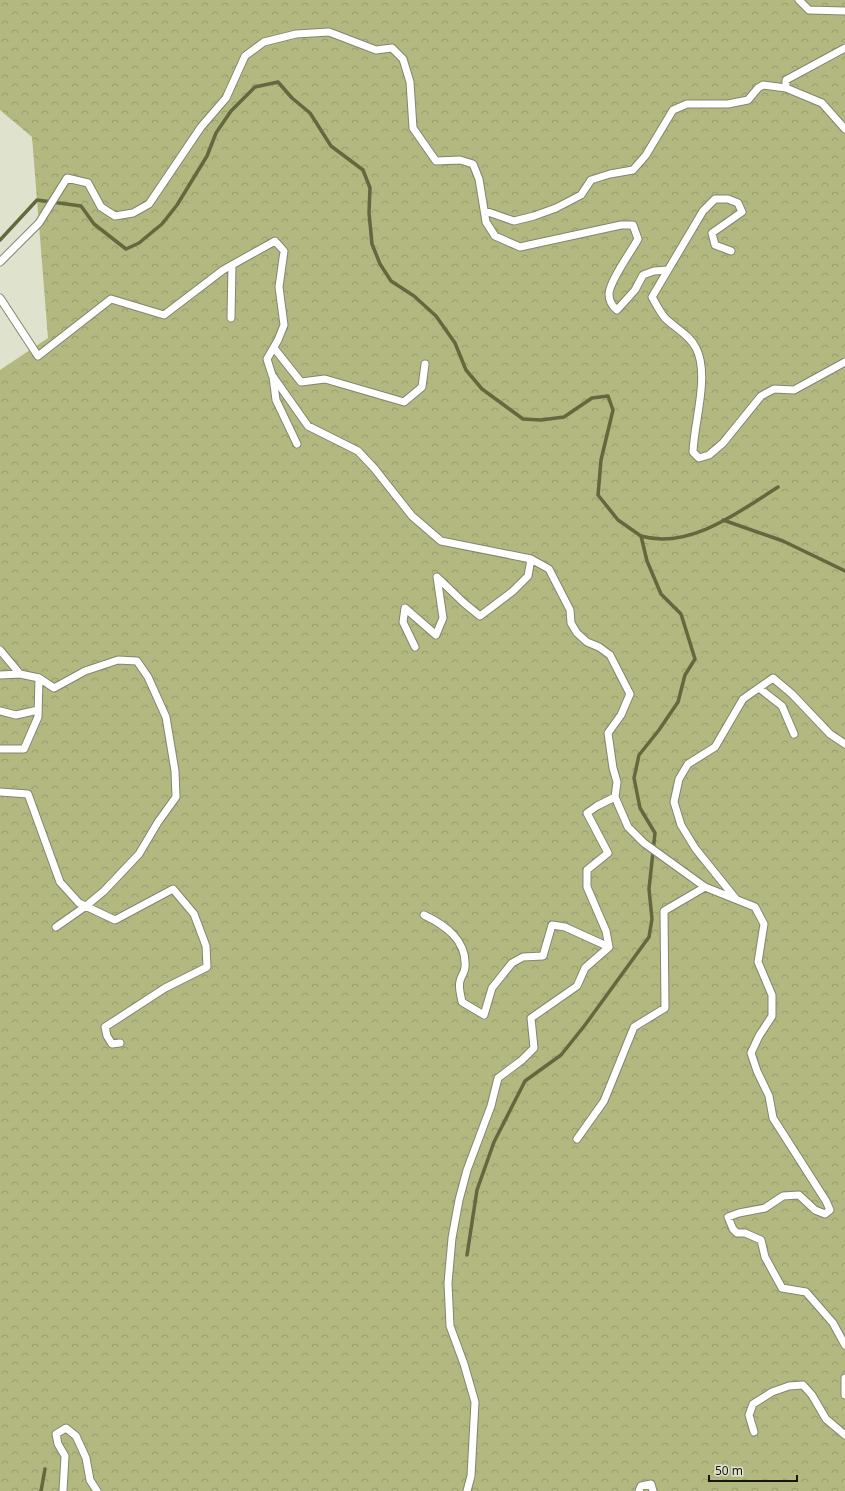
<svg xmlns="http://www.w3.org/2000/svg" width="845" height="1491" font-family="'Noto Sans',sans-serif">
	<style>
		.forest { fill: url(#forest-crowns) }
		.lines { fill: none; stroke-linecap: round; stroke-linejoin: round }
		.stream { stroke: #64683e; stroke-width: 3.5 }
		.lane-casing { stroke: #838572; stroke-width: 9 }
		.lane { stroke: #fff; stroke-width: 7 }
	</style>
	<defs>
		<pattern id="forest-crowns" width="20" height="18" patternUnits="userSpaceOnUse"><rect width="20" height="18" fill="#b2b87f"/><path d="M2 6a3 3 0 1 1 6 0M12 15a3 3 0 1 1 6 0" fill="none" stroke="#989d6d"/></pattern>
	</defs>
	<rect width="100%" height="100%" fill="#dfe2cd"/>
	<path class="forest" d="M0 0H845V1491H0V370L48 338 32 137 0 110Z"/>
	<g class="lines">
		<path class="stream" d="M0 240 37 200 81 206 94 224 126 249 139 243 162 224 177 205 207 156 216 133 231 111 255 87 278 82 292 98 310 113 331 146 363 170 370 188 369 213 372 244 380 264 391 281 414 296 436 316 455 343 466 370 482 389 523 419 541 420 564 417 592 398 608 396 613 410 601 460 598 495 618 520 641 536 647 561 661 594 681 614 695 659 685 675 678 702 659 730 639 755 634 778 640 808 655 833 649 889 652 919 649 937 585 1025 561 1055 525 1081 494 1142 477 1190 467 1255
			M723 520 783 541 845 571
			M641 536C689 550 739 512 778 487
			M41 1491 45 1469"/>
		<defs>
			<path id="lane" d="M799 0 809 10 845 11
				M845 48 786 80V88L822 103 845 129
				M485 211 514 221 534 216 556 208 581 195 591 180 610 174 633 170 646 155 673 110 687 104H728L748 100 758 88 763 85 786 88
				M0 262 39 223 67 178 88 183 101 207 115 216 133 213 149 204 201 127 226 98 245 56 264 42 296 34 329 32 376 50 392 48 403 59 410 82 413 128 436 161 460 160 473 164 479 179 486 222 495 236 520 247 621 225H633L638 239C632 250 609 282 609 294 609 301 612 306 617 310L635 290 643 275 654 271 668 270 652 297C656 304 660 312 665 318 675 328 690 335 696 348 710 375 694 422 693 452L699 458 709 455 723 443 761 396 774 389 794 390 845 362
				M668 270 703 211 715 199H728L738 203 742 212 712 233 715 245 731 251
				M0 298 38 356 111 299 164 315 223 270 275 241 284 251 279 287 284 325 278 340 267 359 272 375 308 426 358 451 374 468 412 516 441 541 531 559 549 569 570 610 571 623 577 633 587 642 599 647 610 655 630 694 621 715 608 733 613 768 617 782 615 797 628 827 644 843 705 887 755 907 764 924 758 962 772 995V1016L759 1036 751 1053 757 1071 769 1096 773 1118 826 1201 830 1210 825 1214 815 1210 799 1195 783 1196 765 1208 739 1213 728 1217 733 1229 737 1233H745L761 1240 765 1257 782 1288 806 1292 833 1323 845 1345
				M231 318 232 265
				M274 348 301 382 325 379 404 402 422 387 425 364
				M273 377 276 400 297 444
				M415 647 403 622 405 608 436 635 443 618 437 577 464 603 480 616 513 591 528 576 531 559
				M0 650 20 674 39 678 38 717 24 749H0
				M0 675 20 674
				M39 678 54 688 85 671 118 660 137 661 148 677 166 717 175 771 176 797 158 822 139 854 104 891 86 906 56 927
				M759 688 782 706 794 734
				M0 711 16 715 38 710
				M0 792 28 794 60 882 79 903 115 920 173 889 194 914 206 946 207 967 165 988 105 1027 107 1036 112 1044 120 1043
				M736 899 695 848 681 825 674 802 679 779 688 764 715 747 743 699 773 678 792 694 830 734 845 744
				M424 915C445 925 467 940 465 967 465 972 461 976 460 981 458 987 461 996 462 1002L484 1015 492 988 512 963 523 957 543 956 552 925 565 927 609 947
				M577 1139 604 1101 634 1027 665 1008 664 911 705 887
				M845 1378V1395
				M754 1432 749 1415 753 1404 772 1392 789 1386 803 1385 812 1395 826 1419 845 1435
				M63 1491 65 1456 58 1444 56 1434 66 1428 76 1436 86 1458 90 1480 97 1491
				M467 1491 471 1476 475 1402 464 1364 450 1326 448 1283 452 1238 459 1200 467 1170 491 1106 498 1078 522 1060 534 1048 531 1018 577 986 585 968 609 947 606 931 587 887V870L608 853 587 813 597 806 615 797
				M639 1491 641 1486 651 1484 653 1491"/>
		</defs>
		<use href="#lane" class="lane-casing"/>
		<use href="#lane" class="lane"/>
	</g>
	<path d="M709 1475v6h88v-6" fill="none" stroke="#15160e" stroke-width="2"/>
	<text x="715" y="1475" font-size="12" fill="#15160e" stroke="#dfe2cd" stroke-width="3" paint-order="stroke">50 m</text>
</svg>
